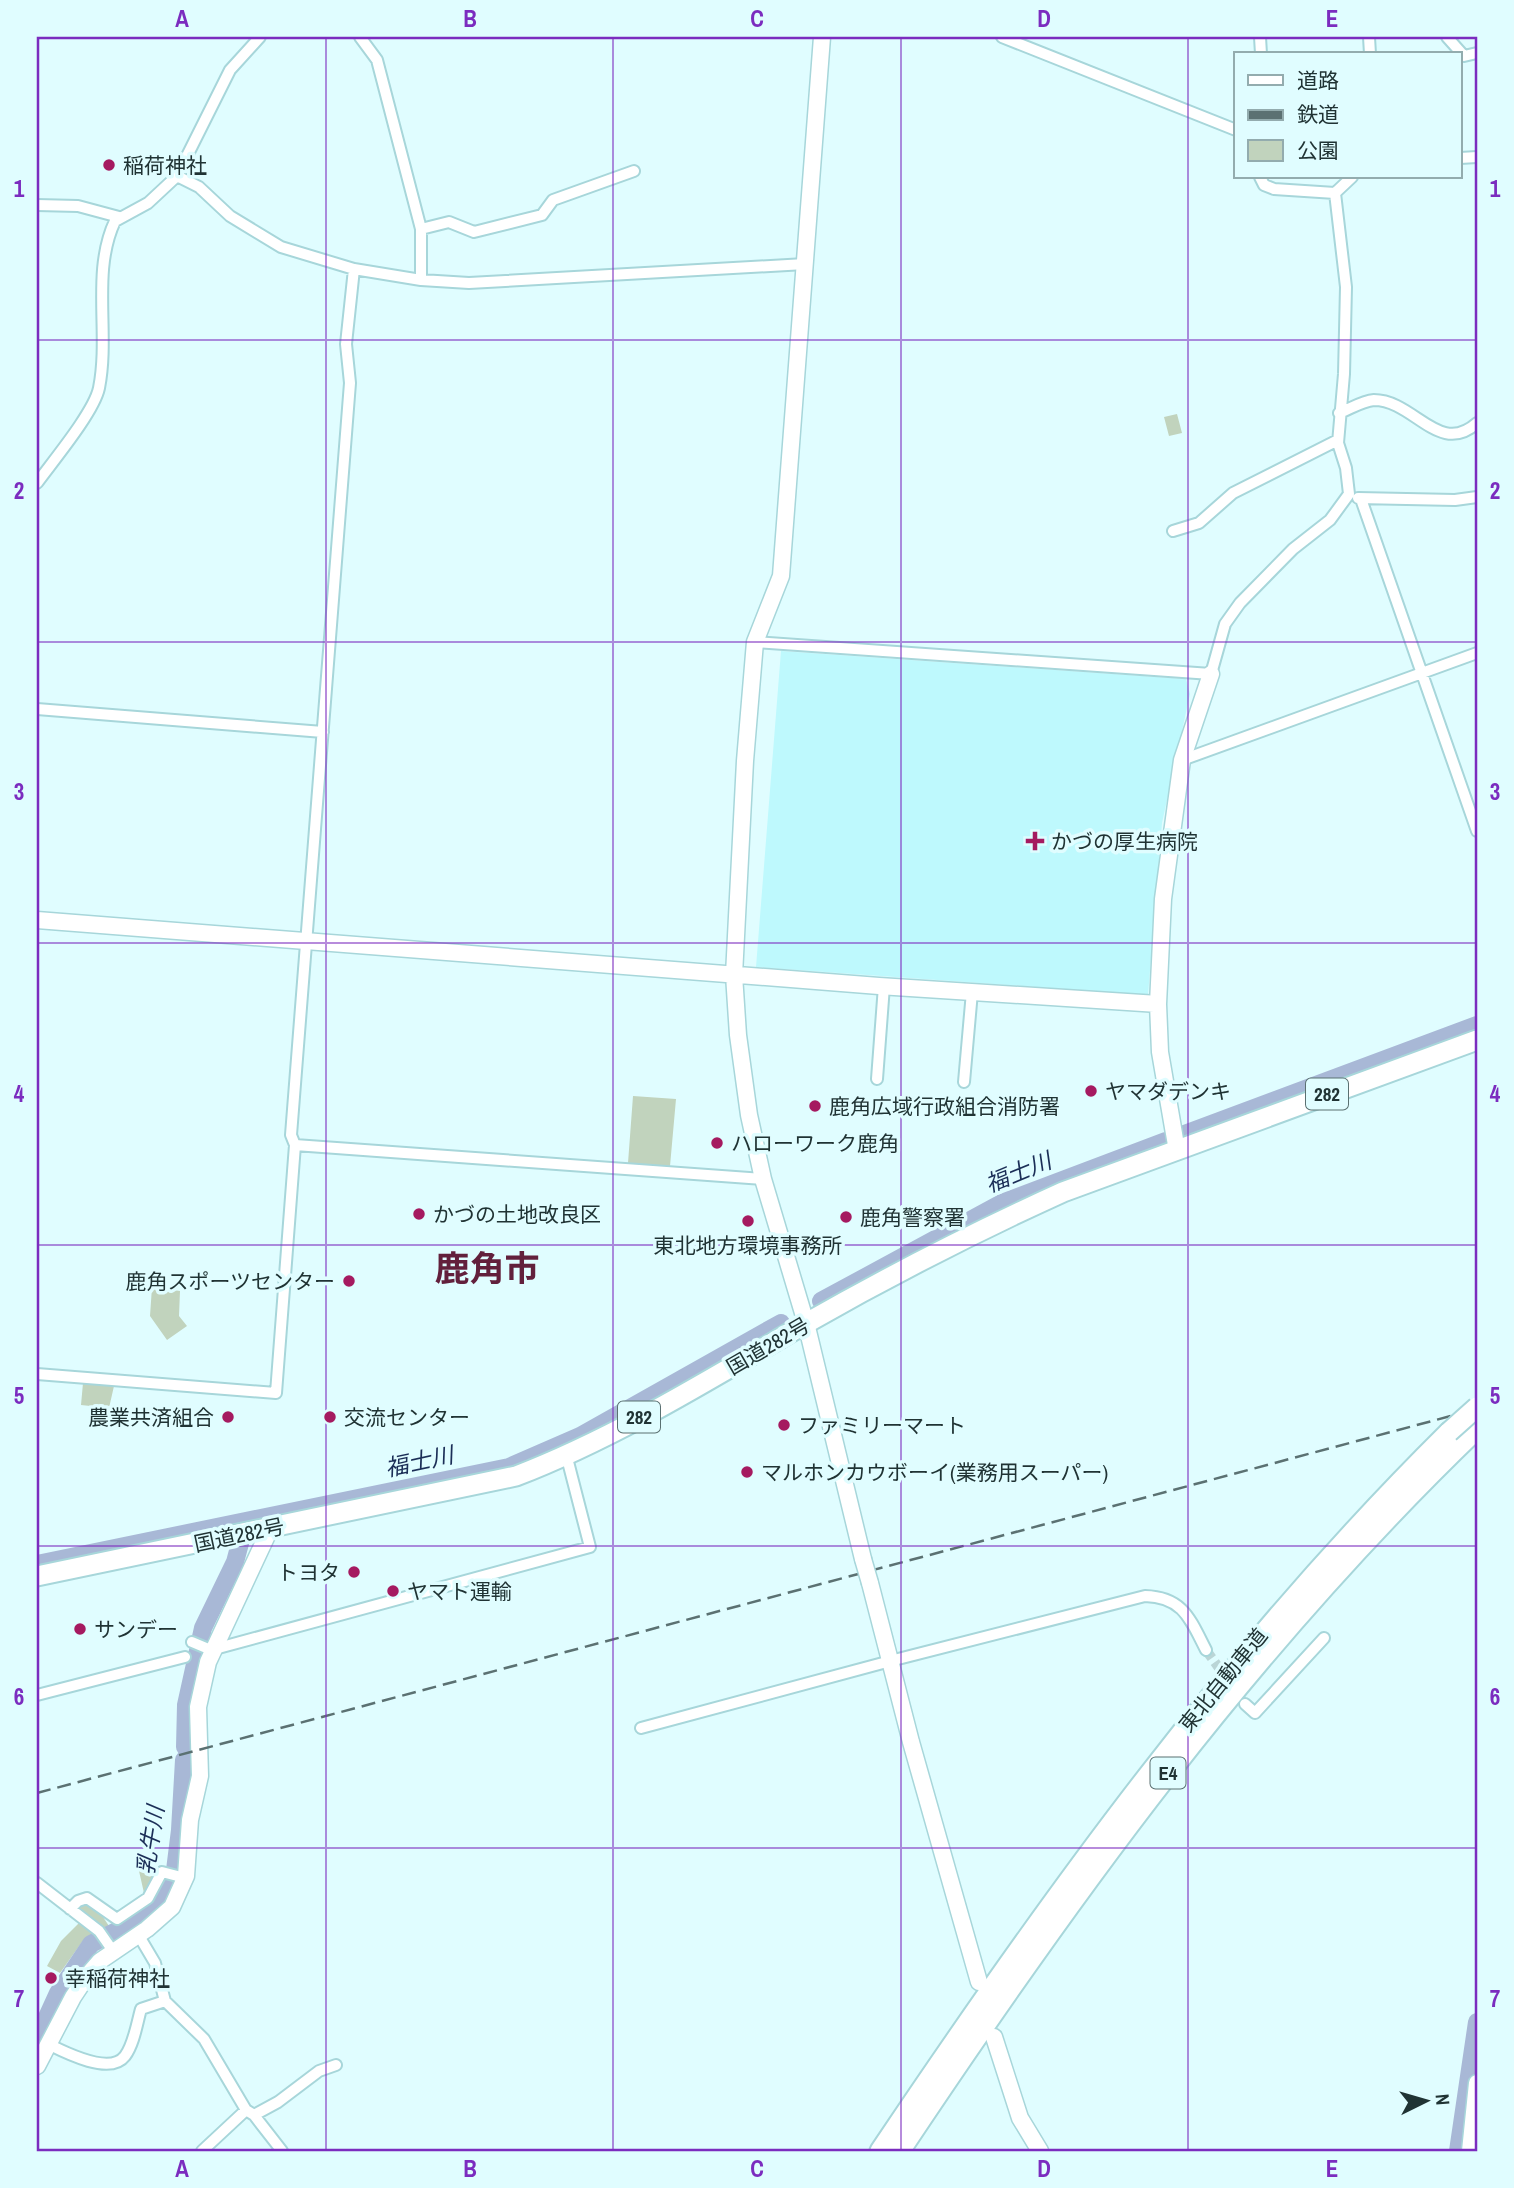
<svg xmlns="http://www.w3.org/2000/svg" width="1514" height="2188" font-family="'Archivo Narrow','Noto Sans JP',sans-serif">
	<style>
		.built { fill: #bef9fd }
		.green { fill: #c1d3bd }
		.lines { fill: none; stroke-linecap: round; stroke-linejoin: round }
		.river { stroke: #a8b8d6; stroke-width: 18 }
		.street-tunnel { stroke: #bad5d6; stroke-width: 10; stroke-dasharray: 10 5; stroke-linecap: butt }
		.street-casing { stroke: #a7d6da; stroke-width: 14 }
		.secondary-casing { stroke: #a7d6da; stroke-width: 19 }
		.highway-casing { stroke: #a7d6da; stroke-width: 23 }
		.street { stroke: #fff; stroke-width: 10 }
		.secondary { stroke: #fff; stroke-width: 16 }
		.highway { stroke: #fff; stroke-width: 19 }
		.rail { stroke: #5b7172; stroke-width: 2.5; stroke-dasharray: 14 7; stroke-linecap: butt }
		.secondary-bridge-casing { stroke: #a7d6da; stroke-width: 19; stroke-linecap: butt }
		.highway-bridge-casing { stroke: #a7d6da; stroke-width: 23; stroke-linecap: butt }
		.secondary-bridge { stroke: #fff; stroke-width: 16 }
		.highway-bridge { stroke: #fff; stroke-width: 19 }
		.grid { fill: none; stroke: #7b2cbf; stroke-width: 2; stroke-opacity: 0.55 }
		.poi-dot { fill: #a51a60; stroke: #e0fdff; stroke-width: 2.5 }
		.labels { text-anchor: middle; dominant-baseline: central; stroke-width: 7; stroke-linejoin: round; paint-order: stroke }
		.shield { fill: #e0fdff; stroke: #5a7071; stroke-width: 2 }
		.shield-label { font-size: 19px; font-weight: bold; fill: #203334 }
		.poi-label { font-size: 21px; fill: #203334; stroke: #e0fdff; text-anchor: start }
		.street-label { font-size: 21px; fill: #203334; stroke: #e0fdff }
		.water-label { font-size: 23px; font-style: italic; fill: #1b2e57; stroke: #e0fdff }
		.town-label { font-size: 35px; font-weight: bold; fill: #62203c; stroke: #e0fdff }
		.neatline { fill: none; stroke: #7b2cbf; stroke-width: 2.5 }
		.grid-label { font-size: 23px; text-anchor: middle; font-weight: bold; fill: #7b2cbf }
	</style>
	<rect width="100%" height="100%" fill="#e0fdff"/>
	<path class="built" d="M781 651 1186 679 1190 694 1162 823 1148 995 756 967Z"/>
	<path class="green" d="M1177 414 1182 433 1169 436 1164 417Z
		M633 1096 676 1099 670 1166 628 1163Z
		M152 1287 180 1291 179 1316 187 1326 167 1340 150 1316Z
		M83 1383 114 1386 109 1408 81 1405Z
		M155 1869 160 1876 144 1893 139 1871Z
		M88 1902 99 1911 109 1926 102 1930 75 1907Z
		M81 1921 96 1933 82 1942 60 1973 47 1966 61 1941Z"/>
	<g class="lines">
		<path class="river" d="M1182 1135 1477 1025
			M821 1301 1002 1203 1166 1141
			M37 1564 509 1467 580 1436 781 1323
			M185 1747 186 1705 203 1628 235 1562 246 1521
			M37 2039 58 1993 91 1944 138 1920 167 1889 175 1870 180 1830 184 1760
			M1458 2151 1477 2022"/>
		<path class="street-tunnel" d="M1206 1650 1227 1679"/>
		<defs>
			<path id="street" d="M360 37 377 60 421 229V280
				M1002 37 1236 130
				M1260 37 1261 54
				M1369 37 1370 54
				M1447 37 1464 56 1477 53
				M1460 158 1477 157
				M177 176 199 187 230 216 281 247 354 269 421 280 469 283 805 264
				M1260 177 1264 185 1274 189 1335 193
				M37 205 78 206 119 217
				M421 229 449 222 474 232 542 215 553 200 634 171
				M1339 413C1350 409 1362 401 1374 400 1414 400 1439 457 1477 423
				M37 483C53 461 94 412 99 388 110 333 91 272 115 221L148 203 177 176 230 70 260 37
				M1358 498 1455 500 1477 497
				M1361 499 1477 831
				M1173 531 1199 523 1233 493 1338 440
				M755 642 1211 674 1225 624 1240 603 1293 549 1330 520 1349 494 1346 468 1338 443 1344 374 1346 287 1335 193 1352 177
				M37 709 323 732
				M1182 760 1477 653
				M877 1079 884 986
				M964 1082 972 992
				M295 1145 763 1179
				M37 1374 276 1393 295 1145 291 1135 350 383 346 344 354 269
				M192 1642 211 1650 590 1547 566 1454
				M898 1659 1145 1596C1183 1597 1190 1619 1206 1650
				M37 1695 185 1657
				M1245 1704 1255 1713 1324 1638
				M641 1728 883 1663
				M37 1883 99 1931 113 1951
				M70 1909 78 1901 87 1898 117 1919 148 1898 162 1872 185 1878
				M139 1936 155 1963 165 2001 204 2039 246 2110 254 2115 278 2102 319 2071 336 2065
				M48 2044C64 2052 110 2076 125 2056 134 2044 137 2023 141 2009L165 2001
				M254 2115 282 2151
				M202 2151 246 2110"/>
			<path id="secondary" d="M822 37 781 576 755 642 745 761 734 975 738 1035 749 1115 763 1179 806 1323 863 1559
				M37 920 879 986 1158 1004
				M1177 1151 1160 1052 1158 1004 1163 899 1182 760 1211 674
				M870 1583 911 1742 979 1982
				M994 2037 1020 2118 1040 2151
				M37 2066 73 1997 87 1976 100 1961 147 1929 172 1907 186 1876 190 1820 200 1776 198 1707 208 1662 270 1529
				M1470 2151 1477 2083"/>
			<path id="highway" d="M37 1576 516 1476C617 1437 710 1379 803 1325 887 1277 975 1232 1063 1192L1477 1040
				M880 2151C1051 1896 1230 1649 1449 1432
				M900 2151C1073 1891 1251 1646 1477 1429"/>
		</defs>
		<use href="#street" class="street-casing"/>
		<use href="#secondary" class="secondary-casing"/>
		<use href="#highway" class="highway-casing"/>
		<use href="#street" class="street"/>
		<use href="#secondary" class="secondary"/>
		<use href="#highway" class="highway"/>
		<path class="rail" d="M37 1793 1477 1409"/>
		<defs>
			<path id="secondary-bridge" d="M863 1559 870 1583"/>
			<path id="highway-bridge" d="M1449 1432 1477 1407"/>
		</defs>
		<use href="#secondary-bridge" class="secondary-bridge-casing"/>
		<use href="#highway-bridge" class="highway-bridge-casing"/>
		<use href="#secondary-bridge" class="secondary-bridge"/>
		<use href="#highway-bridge" class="highway-bridge"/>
	</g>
	<path class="grid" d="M326 37V2151M613 37V2151M901 37V2151M1188 37V2151M37 340H1477M37 642H1477M37 943H1477M37 1245H1477M37 1546H1477M37 1848H1477"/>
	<g class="poi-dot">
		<circle cx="109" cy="165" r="7"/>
		<path d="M1031.5 830.5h7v7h7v7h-7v7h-7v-7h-7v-7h7z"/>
		<circle cx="1091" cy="1091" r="7"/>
		<circle cx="815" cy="1106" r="7"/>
		<circle cx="717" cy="1143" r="7"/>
		<circle cx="419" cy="1214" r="7"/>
		<circle cx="846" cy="1217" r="7"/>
		<circle cx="748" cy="1221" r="7"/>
		<circle cx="349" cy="1281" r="7"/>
		<circle cx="228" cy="1417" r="7"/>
		<circle cx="330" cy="1417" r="7"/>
		<circle cx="784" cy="1425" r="7"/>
		<circle cx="747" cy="1472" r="7"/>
		<circle cx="354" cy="1572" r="7"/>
		<circle cx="393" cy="1591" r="7"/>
		<circle cx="80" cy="1629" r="7"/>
		<circle cx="51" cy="1978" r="7"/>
	</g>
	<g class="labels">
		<g class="shield">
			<rect x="1306" y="1078.5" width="42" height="31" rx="5"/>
			<rect x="618" y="1401.5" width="42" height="31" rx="5"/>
			<rect x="1150.5" y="1757.5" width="35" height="31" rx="5"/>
		</g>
		<g class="shield-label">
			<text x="1327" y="1094">282</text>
			<text x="639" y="1417">282</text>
			<text x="1168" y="1773">E4</text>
		</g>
		<g class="poi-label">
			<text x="123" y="165">稲荷神社</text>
			<text x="1051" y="841">かづの厚生病院</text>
			<text x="1105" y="1091">ヤマダデンキ</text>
			<text x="829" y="1106">鹿角広域行政組合消防署</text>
			<text x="731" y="1143">ハローワーク鹿角</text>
			<text x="433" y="1214">かづの土地改良区</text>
			<text x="860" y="1217">鹿角警察署</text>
			<text x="748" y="1245" text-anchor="middle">東北地方環境事務所</text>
			<text x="335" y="1281" text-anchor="end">鹿角スポーツセンター</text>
			<text x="214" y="1417" text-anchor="end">農業共済組合</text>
			<text x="344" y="1417">交流センター</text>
			<text x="798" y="1425">ファミリーマート</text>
			<text x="761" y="1472">マルホンカウボーイ(業務用スーパー)</text>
			<text x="340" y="1572" text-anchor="end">トヨタ</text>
			<text x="407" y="1591">ヤマト運輸</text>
			<text x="94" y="1629">サンデー</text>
			<text x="65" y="1978">幸稲荷神社</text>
		</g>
		<g class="street-label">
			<text transform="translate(768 1346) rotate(-30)">国道282号</text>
			<text transform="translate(239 1535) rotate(-12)">国道282号</text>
			<text transform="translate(1223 1680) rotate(-51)">東北自動車道</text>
		</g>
		<g class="water-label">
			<text transform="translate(1018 1172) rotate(-22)">福士川</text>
			<text transform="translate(419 1461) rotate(-12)">福士川</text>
			<text transform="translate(150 1840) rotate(-81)">乳牛川</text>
		</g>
		<g class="town-label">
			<text x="487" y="1268">鹿角市</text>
		</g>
	</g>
	<rect width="1514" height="2188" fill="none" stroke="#e0fdff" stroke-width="77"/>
	<rect x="1234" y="52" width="228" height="126" fill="#e0fdff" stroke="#93acae" stroke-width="2"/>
	<rect x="1248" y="75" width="35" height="10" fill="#ffffff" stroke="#93acae" stroke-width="2"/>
	<text x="1297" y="88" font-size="21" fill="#203334">道路</text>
	<rect x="1248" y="110" width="35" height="10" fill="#5b7172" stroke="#93acae" stroke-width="2"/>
	<text x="1297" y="122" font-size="21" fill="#203334">鉄道</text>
	<rect x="1248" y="140" width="35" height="21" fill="#c1d3bd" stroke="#93acae" stroke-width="2"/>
	<text x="1297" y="158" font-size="21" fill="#203334">公園</text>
	<g transform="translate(1426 2101) rotate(85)" stroke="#e0fdff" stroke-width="5" paint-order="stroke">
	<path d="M0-5L12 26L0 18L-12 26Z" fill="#203334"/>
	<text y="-10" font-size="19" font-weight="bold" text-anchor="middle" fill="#203334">N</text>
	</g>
	<rect x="38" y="38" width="1438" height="2112" class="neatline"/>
	<g class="grid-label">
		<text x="182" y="27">A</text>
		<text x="470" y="27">B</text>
		<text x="757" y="27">C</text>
		<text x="1044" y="27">D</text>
		<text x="1332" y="27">E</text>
		<text x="19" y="197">1</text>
		<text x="1495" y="197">1</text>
		<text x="19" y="499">2</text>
		<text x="1495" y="499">2</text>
		<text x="19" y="800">3</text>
		<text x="1495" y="800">3</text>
		<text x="19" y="1102">4</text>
		<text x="1495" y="1102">4</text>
		<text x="19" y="1404">5</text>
		<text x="1495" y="1404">5</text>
		<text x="19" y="1705">6</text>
		<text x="1495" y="1705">6</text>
		<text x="19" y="2007">7</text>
		<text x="1495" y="2007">7</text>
		<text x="182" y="2177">A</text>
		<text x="470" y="2177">B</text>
		<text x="757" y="2177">C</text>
		<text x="1044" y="2177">D</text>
		<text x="1332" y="2177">E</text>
	</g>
</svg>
